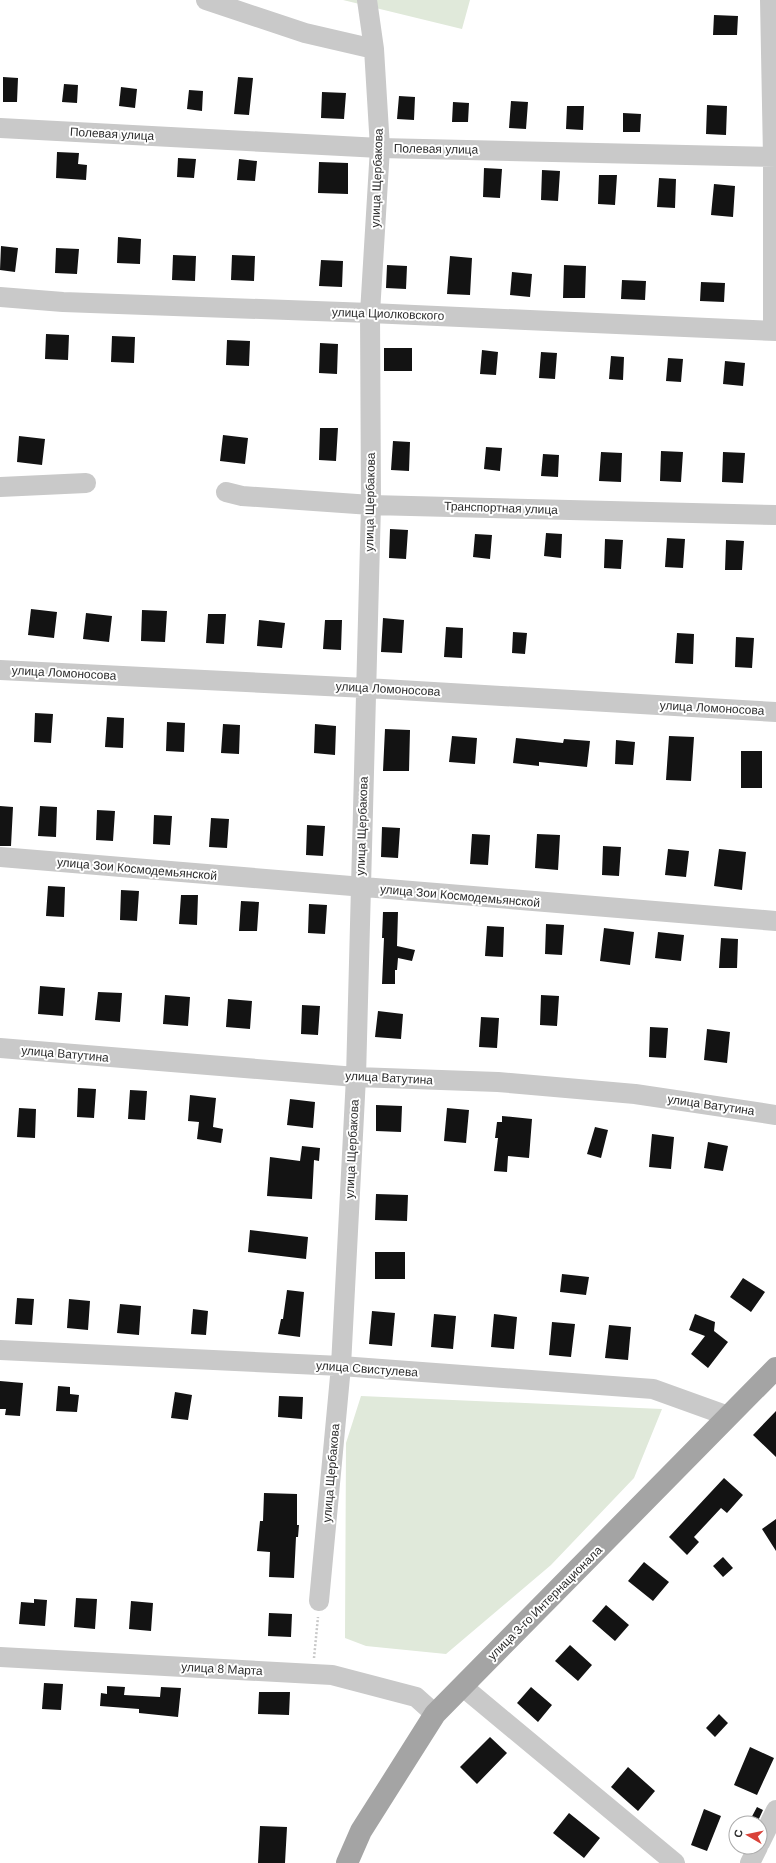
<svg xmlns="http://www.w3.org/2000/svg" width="776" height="1863" font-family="Arial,sans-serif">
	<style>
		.green { fill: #e0e9da }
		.building { fill: #131313 }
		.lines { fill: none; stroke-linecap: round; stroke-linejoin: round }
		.path { stroke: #c9c9c9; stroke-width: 2.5; stroke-dasharray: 2 2; stroke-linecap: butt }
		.minor { stroke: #c9c9c9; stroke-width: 20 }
		.major { stroke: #a4a4a4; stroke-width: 22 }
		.labels { text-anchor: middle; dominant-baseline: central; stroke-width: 4; stroke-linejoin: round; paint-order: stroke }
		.street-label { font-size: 12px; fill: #2c2c2c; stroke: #fff }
	</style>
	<rect width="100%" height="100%" fill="#fff"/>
	<path class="green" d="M343 0H470L462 29Z
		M361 1396 662 1409 634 1478 551 1565 446 1654 366 1646 345 1638 346 1443Z"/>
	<path class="building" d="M714 15 738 16 737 35H713Z
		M3 77 18 78 17 102H3Z
		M238 77 253 78 249 115 234 114Z
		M64 84 78 85 77 103 62 102Z
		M121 87 137 89 135 108 119 106Z
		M189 90 203 91 202 111 187 109Z
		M322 92 346 93 344 119 321 118Z
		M399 96 415 97 414 120 397 119Z
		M511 101 528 102 526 129 509 128Z
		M453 102 469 103 468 122H452Z
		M707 105 727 106 726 135 706 134Z
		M567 106H584L583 130 566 129Z
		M623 113 641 114 640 132H623Z
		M57 152 79 153 78 164 87 165 86 180 56 178Z
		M178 158 196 159 194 178 177 177Z
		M239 159 257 161 255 181 237 180Z
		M319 162 348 163V194L318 193Z
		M484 168 502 169 500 198 483 197Z
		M542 170 560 171 558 201 541 200Z
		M599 175H617L615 205 598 204Z
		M659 178 676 179 675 208 657 207Z
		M714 184 735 186 733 217 711 215Z
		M118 237 141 239 140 264 117 263Z
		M1 246 18 248 15 272 0 270Z
		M56 248 79 249 77 274 55 273Z
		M173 255 196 256 195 281 172 280Z
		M232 255 255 256 254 281 231 280Z
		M450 256 472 258 470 295 447 294Z
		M321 260 343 261 342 287 319 286Z
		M387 265 407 266 406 289 386 288Z
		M564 265 586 266 585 298H563Z
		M512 272 532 274 530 297 510 295Z
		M622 280 646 281 645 300 621 299Z
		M701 282 725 283 724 302 700 301Z
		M46 334 69 335 68 360 45 359Z
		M112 336 135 337 134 363 111 362Z
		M227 340 250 341 249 366 226 365Z
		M320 343 338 344 337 374 319 373Z
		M384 348H412V371H384Z
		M482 350 498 352 496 375 480 374Z
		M541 352 557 353 555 379 539 378Z
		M611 356 624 357 623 380 609 379Z
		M668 358 683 359 681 382 666 381Z
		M725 361 745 363 743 386 723 384Z
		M320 428H338L336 461 319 460Z
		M223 435 248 438 245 464 220 461Z
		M19 436 45 439 42 465 17 462Z
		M393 441 410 442 409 471 391 470Z
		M486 447 502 448 500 471 484 469Z
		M661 451 683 452 681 482 660 481Z
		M601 452 622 453 621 482 599 481Z
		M723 452 745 453 743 483 722 482Z
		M543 454 559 455 558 477 541 476Z
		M390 529 408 530 406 559 389 558Z
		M546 533 562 534 561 558 544 556Z
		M475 534 492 535 490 559 473 557Z
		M667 538 685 539 683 568 665 567Z
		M605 539 623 540 621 569 604 568Z
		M726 540 744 541 742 570H725Z
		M31 609 57 612 54 638 28 635Z
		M142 610 167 611 165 642 141 641Z
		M86 613 112 616 109 642 83 639Z
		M208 614H226L224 644 206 643Z
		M383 618 404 620 402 653 381 652Z
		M259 620 285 623 282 648 257 646Z
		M325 620H342L341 650 323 649Z
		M446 627 463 628 462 658 444 657Z
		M513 632 527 633 525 654 512 653Z
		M677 633 694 634 693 664 675 663Z
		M736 637 754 638 752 668 735 667Z
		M35 713 53 714 51 743 34 742Z
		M107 717 124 718 123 748 105 747Z
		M167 722 185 723 184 752 166 751Z
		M223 724 240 725 239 754 221 753Z
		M315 724 336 726 335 755 314 753Z
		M385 729 410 730 409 771H383Z
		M452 736 477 738 475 764 449 762Z
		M669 736 694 737 691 781 666 780Z
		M516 738 563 743 564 739 590 741 587 767 539 762V766L513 763Z
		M616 740 635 742 633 765 615 764Z
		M741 751H762V788H741Z
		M0 806 13 807 11 846H0Z
		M40 806 57 807 56 837 38 836Z
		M97 810 115 811 113 841 96 840Z
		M154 815 172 816 170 845 153 844Z
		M211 818 229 819 227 848 209 847Z
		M307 825 325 826 323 856 306 855Z
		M382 827 400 828 398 858 381 857Z
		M472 834 490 835 488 865 470 864Z
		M537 834 560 835 558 870 535 868Z
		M603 846 621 847 619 876 602 875Z
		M668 849 689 851 686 877 665 875Z
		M719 849 746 852 742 890 714 886Z
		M48 886 65 887 64 917 46 916Z
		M121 890 139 891 137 921 120 920Z
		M181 895H198L197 925 179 924Z
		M241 901 259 902 257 931H239Z
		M309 904 327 905 325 934 308 933Z
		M383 912H398L397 946 415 950 412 961 398 958 397 970H395V984H382L384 938H382Z
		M546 924 564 925 562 955 545 954Z
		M487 926 504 927 503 957 485 956Z
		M604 928 634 932 630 965 600 961Z
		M658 932 684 935 681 961 655 958Z
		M721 938 738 939 737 968H719Z
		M40 986 65 988 63 1016 38 1014Z
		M98 992 122 993 120 1022 95 1020Z
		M165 995 190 997 188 1026 163 1024Z
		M541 995 559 996 557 1026 540 1025Z
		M228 999 252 1001 250 1029 226 1027Z
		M302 1005 320 1006 318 1035 301 1034Z
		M378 1011 403 1014 401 1039 375 1037Z
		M481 1017 499 1018 497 1048 479 1047Z
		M650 1027 668 1028 666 1058 649 1057Z
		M707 1029 730 1032 727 1063 704 1060Z
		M78 1088 96 1089 94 1118 77 1117Z
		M130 1090 147 1091 145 1120 128 1119Z
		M190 1095 216 1098 213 1127 223 1129 221 1143 197 1139 199 1122 188 1121Z
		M290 1099 315 1102 313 1128 287 1125Z
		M376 1105 402 1106 401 1132 376 1131Z
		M19 1108 36 1109 35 1138 17 1137Z
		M447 1108 469 1110 466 1143 444 1141Z
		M502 1116 532 1119 529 1158 508 1156 507 1172 494 1171 498 1138H495L497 1122H502Z
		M595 1127 608 1130 601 1158 587 1154Z
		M652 1134 674 1137 671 1169 649 1167Z
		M708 1142 728 1146 723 1171 704 1168Z
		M302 1146 320 1148 319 1161 314 1160 312 1199 267 1196 270 1157 300 1161Z
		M376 1194 408 1195 407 1221 375 1220Z
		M250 1230 308 1237 306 1259 248 1252Z
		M375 1252H405V1279H375Z
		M562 1274 589 1277 586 1295 560 1292Z
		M743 1278 765 1292 751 1312 730 1297Z
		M287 1290 304 1292 300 1337 278 1334 281 1319H283Z
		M17 1298 34 1299 32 1325 15 1324Z
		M69 1299 90 1301 88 1330 67 1328Z
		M120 1304 141 1306 139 1335 117 1333Z
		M193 1309 208 1311 206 1335 191 1334Z
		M372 1311 395 1313 392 1346 369 1344Z
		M434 1314 456 1316 453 1349 431 1347Z
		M494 1314 517 1317 514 1349 491 1347Z
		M695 1314 715 1322 714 1331 728 1342 708 1368 691 1354 705 1336 689 1330Z
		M552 1322 575 1324 571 1357 549 1355Z
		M609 1325 631 1327 628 1360 605 1358Z
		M0 1381 23 1383 20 1416 5 1415 6 1409H0Z
		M58 1386 70 1387V1394L79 1395 77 1412 56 1411Z
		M175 1392 192 1395 188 1420 171 1418Z
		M279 1396 303 1397 302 1419 278 1417Z
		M776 1411V1457L753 1435Z
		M724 1478 743 1495 727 1513 721 1508 694 1537 699 1542 687 1555 669 1537Z
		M264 1493 297 1494V1525H299L298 1537H296L294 1578 269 1577 270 1552 257 1551 260 1521H263Z
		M776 1519V1551L762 1529Z
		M723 1557 733 1568 723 1577 713 1566Z
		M644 1562 669 1582 653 1601 628 1581Z
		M76 1598 97 1599 95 1629 74 1627Z
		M34 1599 47 1600 45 1626 19 1624 21 1602 34 1603Z
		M131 1601 153 1603 151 1631 129 1629Z
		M606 1605 629 1625 615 1641 592 1621Z
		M269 1613 292 1614 291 1637 268 1636Z
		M570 1645 592 1665 578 1681 555 1661Z
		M44 1683 63 1684 61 1710 42 1709Z
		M107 1686 125 1687 124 1695 160 1697 161 1687 181 1688 178 1717 139 1713V1709L100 1706 101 1693 107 1694Z
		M531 1687 552 1705 538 1722 517 1703Z
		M259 1692H290L289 1715 258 1714Z
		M719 1714 728 1723 715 1737 706 1728Z
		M490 1737 507 1753 477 1784 460 1767Z
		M750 1747 774 1758 757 1795 734 1785Z
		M628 1767 655 1791 638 1811 611 1787Z
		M757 1807 763 1810 757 1823H751L749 1822Z
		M704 1809 721 1816 707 1851 691 1845Z
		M569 1813 600 1838 584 1858 553 1833Z
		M260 1826 287 1827 285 1863H258Z"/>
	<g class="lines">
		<path class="path" d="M314 1658 318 1617"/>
		<path class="minor" d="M206 0 305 33 374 49
			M770 0 773 157V331
			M0 128 380 148 776 157
			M0 297 63 302 370 313 776 331
			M0 487 86 483
			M226 492 242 496 371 505 776 515
			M0 670 366 688 776 712
			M0 857 776 921
			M0 1048 356 1077 498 1082 635 1094 776 1115
			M0 1350 341 1366 653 1389 728 1416
			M319 1601 341 1366 356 1077 371 505 370 313 380 148 374 49 367 0
			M0 1657 332 1675 416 1697 435 1714
			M462 1686 675 1863
			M760 1843 776 1810
			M750 1863 758 1847"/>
		<path class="major" d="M347 1863 361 1831 435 1714 776 1368"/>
	</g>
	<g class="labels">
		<g class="street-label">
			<text transform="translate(112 134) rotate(3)">Полевая улица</text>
			<text transform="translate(436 149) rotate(1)">Полевая улица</text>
			<text transform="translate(377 178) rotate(-88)">улица Щербакова</text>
			<text transform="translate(388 314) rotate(2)">улица Циолковского</text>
			<text transform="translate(370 502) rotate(-89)">улица Щербакова</text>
			<text transform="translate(501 508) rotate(2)">Транспортная улица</text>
			<text transform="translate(64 673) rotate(3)">улица Ломоносова</text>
			<text transform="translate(388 689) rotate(3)">улица Ломоносова</text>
			<text transform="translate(712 708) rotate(3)">улица Ломоносова</text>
			<text transform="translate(362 826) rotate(-88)">улица Щербакова</text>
			<text transform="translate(137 869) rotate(5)">улица Зои Космодемьянской</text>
			<text transform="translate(460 896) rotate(5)">улица Зои Космодемьянской</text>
			<text transform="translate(65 1054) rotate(5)">улица Ватутина</text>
			<text transform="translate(389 1078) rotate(3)">улица Ватутина</text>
			<text transform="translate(711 1105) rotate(8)">улица Ватутина</text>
			<text transform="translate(352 1149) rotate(-87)">улица Щербакова</text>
			<text transform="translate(367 1369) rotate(4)">улица Свистулева</text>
			<text transform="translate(331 1473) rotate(-85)">улица Щербакова</text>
			<text transform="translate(545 1603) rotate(-45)">улица 3-го Интернационала</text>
			<text transform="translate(222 1669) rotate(3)">улица 8 Марта</text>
		</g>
	</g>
	<g transform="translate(748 1835) rotate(279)"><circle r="19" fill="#ffffff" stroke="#ababab"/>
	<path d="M0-3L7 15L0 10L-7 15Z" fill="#d94239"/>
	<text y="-6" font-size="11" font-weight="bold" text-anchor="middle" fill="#2c2c2c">С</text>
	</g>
</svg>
